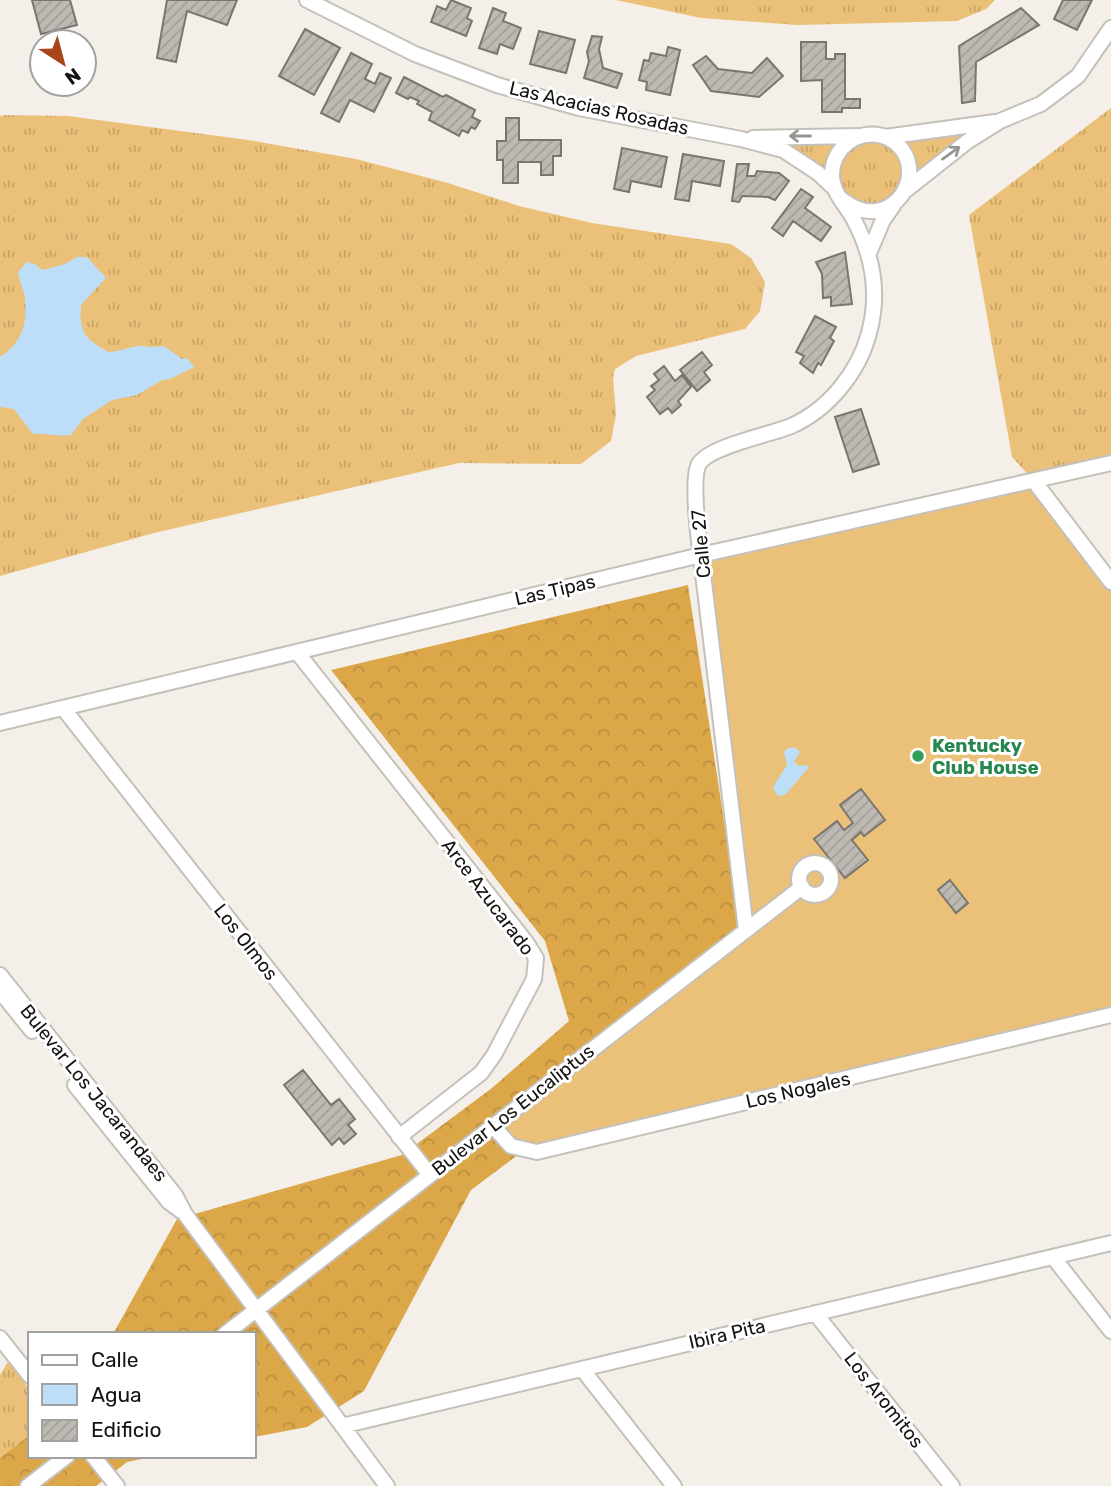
<svg xmlns="http://www.w3.org/2000/svg" width="1111" height="1486" font-family="Rubik,sans-serif">
	<style>
		.grass { fill: url(#grass-tufts) }
		.forest { fill: url(#forest-crowns) }
		.pitch { fill: #ebc078 }
		.water { fill: #bddef8 }
		.building { fill: url(#building-hatch); stroke: #79766f; stroke-width: 2 }
		.lines { fill: none; stroke-linecap: round; stroke-linejoin: round }
		.minor-casing { stroke: #c5c1ba; stroke-width: 18 }
		.minor { stroke: #fff; stroke-width: 14 }
		.oneway { stroke: #969594 }
		.leisure-dot { fill: #2e9e5b; stroke: #fff; stroke-width: 2.5 }
		.labels { text-anchor: middle; dominant-baseline: central; stroke-width: 6; stroke-linejoin: round; paint-order: stroke }
		.street-label { font-size: 19px; fill: #151311; stroke: #fff }
		.leisure-label { font-size: 19px; font-weight: bold; fill: #27864d; stroke: #fff; text-anchor: start }
	</style>
	<defs>
		<pattern id="grass-tufts" width="24" height="20" patternUnits="userSpaceOnUse" patternTransform="scale(1.75)"><rect width="24" height="20" fill="#ebc078"/><path d="M3 7l-1-3M5 7V3M7 7l1-3M15 17l-1-3M17 17v-4M19 17l1-3" fill="none" stroke="#c9a467"/></pattern>
		<pattern id="forest-crowns" width="20" height="18" patternUnits="userSpaceOnUse" patternTransform="scale(1.75)"><rect width="20" height="18" fill="#dba749"/><path d="M2 6a3 3 0 1 1 6 0M12 15a3 3 0 1 1 6 0" fill="none" stroke="#bb8f3f"/></pattern>
		<pattern id="building-hatch" width="6" height="6" patternUnits="userSpaceOnUse" patternTransform="scale(1.75)"><rect width="6" height="6" fill="#bebab3"/><path d="M-1 1l2-2M0 6l6-6M5 7l2-2" fill="none" stroke="#a29f99"/></pattern>
	</defs>
	<rect width="100%" height="100%" fill="#f4f0e9"/>
	<path class="grass" d="M616 0H995L986 9 957 21 798 25 701 18Z
		M1111 108V463L1034 481 1012 457 969 215Z
		M6 115 68 116 248 140 356 159 448 183 519 206 592 223 731 244 751 258 765 282 760 311 745 329 636 356 615 369 613 378 616 415 611 441 581 464 459 463 154 533 0 576V116Z
		M970 133 942 151 916 173 899 141Z
		M839 173a32 32 0 1 1 64 0a32 32 0 1 1-64 0Z
		M839 141 826 175 775 142Z
		M9 1360 30 1391V1456L0 1486V1375Z"/>
	<path class="forest" d="M688 585 740 926 769 967 471 1190 364 1391 307 1427 254 1437V1334H113L177 1219 402 1155 492 1088 569 1021 545 941 331 670Z
		M30 1435V1456H156L127 1462 96 1486H0V1458Z"/>
	<path class="pitch" d="M1034 481 1111 582V1015L537 1152 511 1146 493 1126 746 930 701 555Z"/>
	<path class="water" d="M77 257H87L106 278 81 305C79 334 85 338 108 352 119 352 128 347 139 346 148 346 154 348 164 346L182 359 187 358 194 367 170 379 162 380 137 395 112 400 83 419 71 435C55 437 46 433 33 434L14 409 0 407V357C23 342 29 320 24 293 22 286 19 280 18 272L27 262 35 264 42 270 65 264Z
		M794 747 800 752 794 762 799 766 807 765 809 767 786 794 782 796 777 795 773 787 787 765 784 753 786 749Z"/>
	<path class="building" d="M32 0H70L77 25 41 34Z
		M167 0H237L227 25 187 11 176 62 157 58Z
		M451 0 471 8 467 18 472 21 466 36 431 22 437 6 446 10Z
		M1063 0H1092L1077 30 1054 19Z
		M493 8 506 13 503 21 521 28 513 49 500 44 497 54 479 48Z
		M1021 8 1039 25 976 62 975 101 962 103 959 46Z
		M305 29 340 48 314 95 279 76Z
		M539 31 575 40 566 73 530 64Z
		M592 36 602 37 599 49 603 68 622 74 617 88 584 78 589 61 587 52Z
		M801 42H826V59H835V54H845V99H860V108H842V112H822V80L801 81Z
		M668 47 680 50 670 95 646 90 647 82 639 80 644 60 649 61 651 53 666 56Z
		M351 53 372 64 365 79 375 84 380 73 391 78 374 112 350 100 339 122 321 113Z
		M706 56 718 69 752 73 767 58 783 76 759 97 711 91 693 65Z
		M404 77 443 97 446 95 475 110 472 117 480 121 475 129 471 127 468 133 462 130 459 136 429 120 432 112 417 104 419 101 410 97 408 99 396 93Z
		M506 118H519V140H561V156H553V175H541V162H518V183H503V160H497V141H506Z
		M622 148 667 157 661 187 631 181 629 192 614 189Z
		M683 154 724 161 720 186 692 181 689 201 675 199Z
		M737 164H749L747 176H755L757 171 779 173 789 181 775 200 768 197 742 196 739 202 732 201Z
		M801 189 813 197 805 208 831 227 821 241 793 221 783 236 772 228Z
		M845 252 852 304 831 306V297L823 298 822 274 816 262Z
		M815 316 836 327 830 338 834 341 821 365 818 363 813 373 800 363 804 356 796 352Z
		M702 352 712 365 704 372 710 380 697 391 680 370Z
		M664 366 675 381 682 375 691 387 678 401 681 405 672 413 668 408 660 414 647 397 655 390 651 386 659 380 654 374Z
		M861 409 879 464 853 472 835 417Z
		M861 789 885 820 864 836 861 832 852 840 868 860 845 878 814 839 837 821 844 830 853 823 840 805Z
		M950 880 968 903 956 913 938 890Z
		M303 1070 331 1105 339 1099 355 1119 348 1125 356 1134 344 1144 339 1138 332 1145 284 1085Z"/>
	<g class="lines">
		<defs>
			<path id="minor" d="M307 0 415 54 497 85 579 108 741 139 783 150 818 173 834 188
				M885 137 995 122
				M753 138 858 136
				M906 190 968 141 1000 121 1041 104 1078 76 1111 28
				M869 253 883 220 893 206
				M1034 481 1111 582
				M297 652 526 942 536 958 534 979 494 1055 481 1073 399 1137
				M63 708 430 1175
				M0 723 701 555 1111 463
				M799 879a16 16 0 1 1 32 0a16 16 0 1 1-32 0Z
				M746 930C732 817 719 703 705 590 702 565 690 486 698 466 705 447 770 435 791 426 828 410 859 372 869 333 880 293 873 255 853 218 845 204 832 192 832 175 832 141 872 121 898 145 921 167 906 207 876 211 862 213 851 206 841 199
				M0 975 175 1195 185 1214 387 1486
				M0 991 32 1031
				M75 1085 169 1202 181 1211
				M493 1126 511 1146 537 1152 1111 1015
				M1053 1257 1111 1331
				M815 1313 952 1486
				M225 1334 802 887
				M0 1338 30 1376
				M582 1369 674 1486
				M342 1426 1111 1243
				M93 1456 117 1486
				M28 1486 67 1456"/>
		</defs>
		<use href="#minor" class="minor-casing"/>
		<use href="#minor" class="minor"/>
	</g>
	<defs><path id="oneway-shaft" d="M-6 0H5M1.5-3L5.5 0L1.5 3" fill="none" stroke-width="1.6" stroke-linecap="round" stroke-linejoin="round" transform="scale(1.75)"/></defs>
	<g class="oneway">
		<use href="#oneway-shaft" transform="translate(800 136) rotate(180)"/>
		<use href="#oneway-shaft" transform="translate(951 153) rotate(-36)"/>
	</g>
	<circle class="leisure-dot" cx="918" cy="756" r="7"/>
	<g class="labels">
		<g class="street-label">
			<text transform="translate(599 108) rotate(13)">Las Acacias Rosadas</text>
			<text transform="translate(701 544) rotate(-95)">Calle 27</text>
			<text transform="translate(555 590) rotate(-13)">Las Tipas</text>
			<text transform="translate(488 897) rotate(53)">Arce Azucarado</text>
			<text transform="translate(246 942) rotate(52)">Los Olmos</text>
			<text transform="translate(798 1090) rotate(-13)">Los Nogales</text>
			<text transform="translate(94 1093) rotate(51)">Bulevar Los Jacarandaes</text>
			<text transform="translate(513 1110) rotate(-38)">Bulevar Los Eucaliptus</text>
			<text transform="translate(727 1334) rotate(-13)">Ibira Pita</text>
			<text transform="translate(884 1400) rotate(52)">Los Aromitos</text>
		</g>
		<g class="leisure-label">
			<text x="932" y="745">Kentucky<tspan x="932" dy="22">Club House</tspan></text>
		</g>
	</g>
	<rect x="28" y="1332" width="228" height="126" fill="#ffffff" stroke="#a1a1a0" stroke-width="2"/>
	<rect x="42" y="1355" width="35" height="10" fill="#ffffff" stroke="#a1a1a0" stroke-width="2"/>
	<text x="91" y="1367" font-size="21" fill="#151311">Calle</text>
	<rect x="42" y="1384" width="35" height="21" fill="#bddef8" stroke="#a1a1a0" stroke-width="2"/>
	<text x="91" y="1402" font-size="21" fill="#151311">Agua</text>
	<rect x="42" y="1420" width="35" height="21" fill="url(#building-hatch)" stroke="#a1a1a0" stroke-width="2"/>
	<text x="91" y="1437" font-size="21" fill="#151311">Edificio</text>
	<g transform="translate(63 63) rotate(144)"><circle r="33" fill="#ffffff" stroke="#a1a1a0" stroke-width="2"/>
	<path d="M0-5L12 26L0 18L-12 26Z" fill="#aa441a"/>
	<text y="-10" font-size="19" font-weight="bold" text-anchor="middle" fill="#151311">N</text>
	</g>
</svg>
